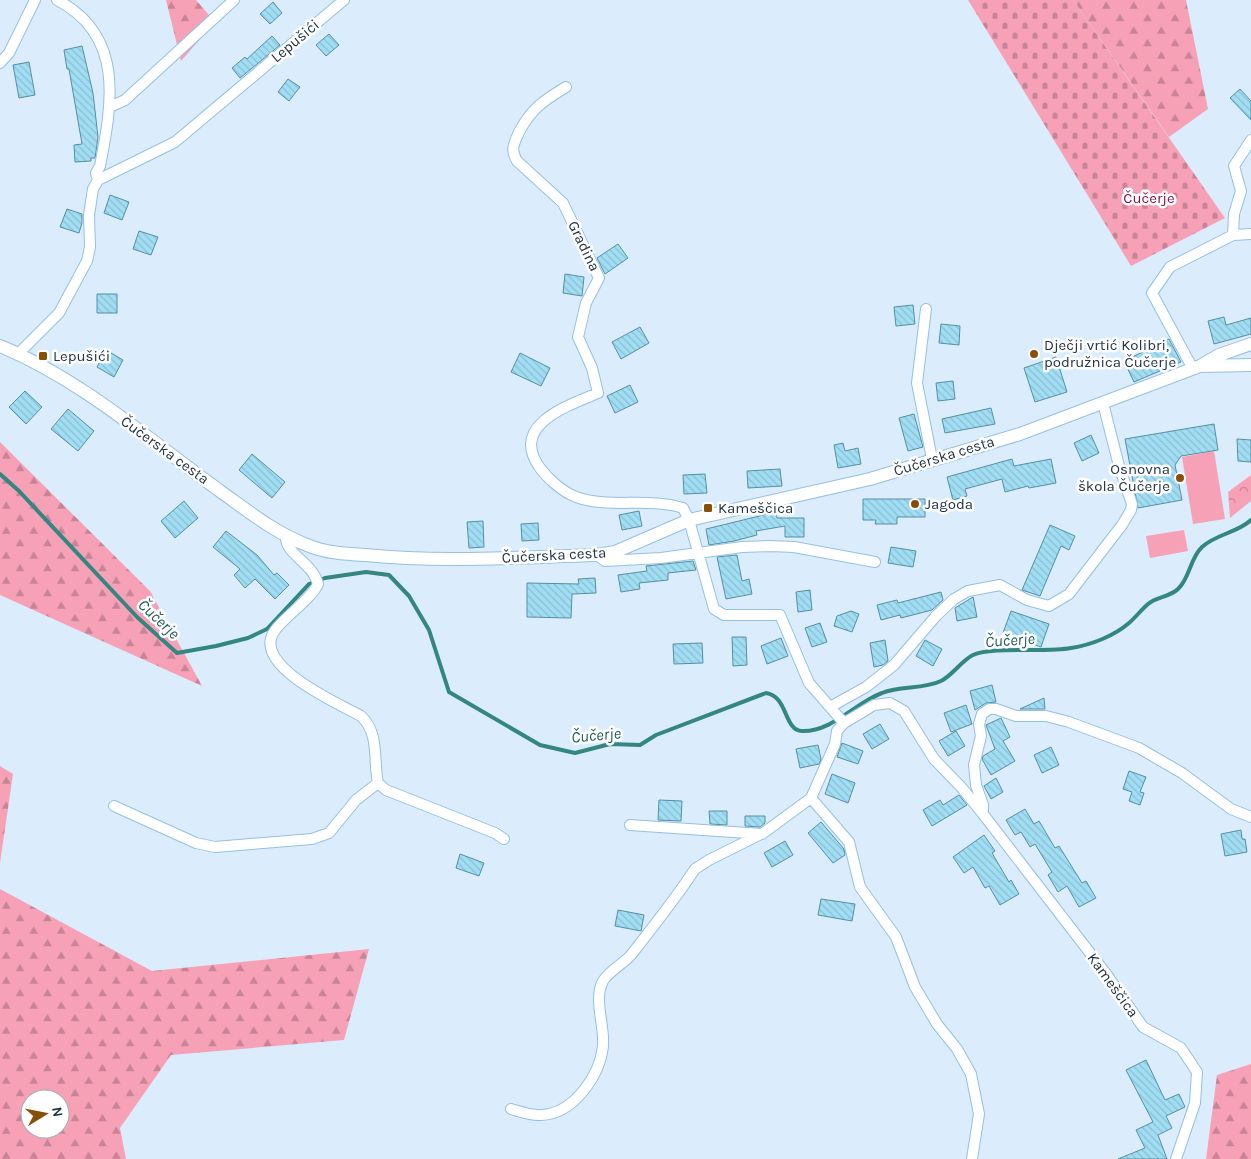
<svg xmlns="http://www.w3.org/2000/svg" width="1251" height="1159" font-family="Karla,sans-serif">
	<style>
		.grass { fill: #f7a1b7 }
		.forest { fill: url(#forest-firs); fill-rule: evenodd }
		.cemetery { fill: url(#cemetery-stones) }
		.park { fill: url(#park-crowns) }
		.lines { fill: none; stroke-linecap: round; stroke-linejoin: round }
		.stream { stroke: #348780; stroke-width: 4 }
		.building { fill: url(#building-back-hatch); stroke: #548fa4 }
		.minor-casing { stroke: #93c0e3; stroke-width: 12 }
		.tertiary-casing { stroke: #93c0e3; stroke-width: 14 }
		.minor { stroke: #fff; stroke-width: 10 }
		.tertiary { stroke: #fff; stroke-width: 12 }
		.poi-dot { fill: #894f07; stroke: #fff; stroke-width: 2 }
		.labels { text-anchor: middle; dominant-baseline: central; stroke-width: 5; stroke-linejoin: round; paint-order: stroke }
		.street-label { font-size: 15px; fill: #223442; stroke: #fff }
		.park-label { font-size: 15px; fill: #8b1145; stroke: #fff }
		.poi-label { font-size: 15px; fill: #223442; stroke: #fff; text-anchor: start }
		.water-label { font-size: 16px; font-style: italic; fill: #225e55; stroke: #fff }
	</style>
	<defs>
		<pattern id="forest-firs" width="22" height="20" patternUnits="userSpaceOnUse" patternTransform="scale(1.25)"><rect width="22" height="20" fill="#f7a1b7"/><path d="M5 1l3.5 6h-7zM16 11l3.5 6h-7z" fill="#c88496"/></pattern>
		<pattern id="cemetery-stones" width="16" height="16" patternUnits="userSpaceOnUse" patternTransform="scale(1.25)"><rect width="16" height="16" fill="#f7a1b7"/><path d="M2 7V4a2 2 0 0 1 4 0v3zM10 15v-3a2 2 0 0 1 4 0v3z" fill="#c88496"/></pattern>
		<pattern id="park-crowns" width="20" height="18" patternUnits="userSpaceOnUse" patternTransform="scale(1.25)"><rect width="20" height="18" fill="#f7a1b7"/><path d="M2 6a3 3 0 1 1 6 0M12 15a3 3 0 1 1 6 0" fill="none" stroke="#c88496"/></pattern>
		<pattern id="building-back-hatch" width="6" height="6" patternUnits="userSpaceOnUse" patternTransform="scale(1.25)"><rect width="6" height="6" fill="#a1def4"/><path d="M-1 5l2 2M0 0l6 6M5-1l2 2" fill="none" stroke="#8abfd2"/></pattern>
	</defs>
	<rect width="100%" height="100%" fill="#dbedfc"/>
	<path class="grass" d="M1214 451 1225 519 1193 524 1182 457Z
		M1184 530 1188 551 1150 558 1146 536Z"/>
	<path class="forest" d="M166 0H196L215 22 181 61Z
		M1073 0H1186L1208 109 1169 137Z
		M0 442 150 591 202 686 0 595Z
		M0 766 13 774 0 863Z
		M0 889 152 971 369 949 344 1040 171 1055 120 1128 126 1159H0ZM30 1099H60V1129H30Z
		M1251 1064V1159H1206L1217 1075Z"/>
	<path class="cemetery" d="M968 0H1073L1225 218 1131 266Z"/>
	<path class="park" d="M1251 475V501L1230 518 1228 492Z"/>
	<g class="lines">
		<path class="stream" d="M0 474 19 491 137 617 177 653 216 646 248 638 267 629 309 584 325 578 366 572 389 575 409 596 429 630 449 692 540 745 575 753 610 744 640 745 656 735 766 693C788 696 784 731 802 731 832 732 855 703 882 693 901 685 922 690 941 681 953 675 961 661 973 655 993 646 1046 653 1071 648 1091 645 1114 636 1129 623 1136 617 1141 610 1148 604 1156 597 1170 597 1178 589 1190 578 1190 558 1202 547 1216 534 1237 533 1251 520"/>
	</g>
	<path class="building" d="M273 2 282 13 270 24 260 14Z
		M329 34 339 45 326 56 316 45Z
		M272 36 280 45 240 78 232 68 245 57 247 59Z
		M82 46 93 93 98 137 95 158H91V161L75 162 74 145 82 144 69 69H67L64 50Z
		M29 62 35 95 19 98 13 65Z
		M288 79 300 87 289 101 278 92Z
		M1240 89 1251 101V120L1230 98Z
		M110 195 129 202 122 220 104 213Z
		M67 209 82 214V223L79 233 60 227Z
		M139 231 158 237 151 255 133 249Z
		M618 244 628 258 605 274 597 258Z
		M565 274 584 277 582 296 563 293Z
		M97 294H117V313H97Z
		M913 305 915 324 896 326 894 307Z
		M1224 317 1226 325 1251 318V334L1214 344 1208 321Z
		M941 324 960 326 959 345 939 343Z
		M640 327 649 343 621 359 612 342Z
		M1169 339 1181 362 1134 382 1124 361Z
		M106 350 123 360 114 377 97 367Z
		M520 353 550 368 541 386 511 372Z
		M1056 357 1067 392 1035 402 1024 368Z
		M953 381 955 399 938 401 936 383Z
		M630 385 638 402 615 413 607 396Z
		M25 391 42 407 26 424 9 407Z
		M991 408 995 424 945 433 942 419Z
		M68 409 94 431 78 451 51 429Z
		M914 414 923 447 908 451 899 418Z
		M1214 424 1218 450 1181 456 1175 465 1182 500 1138 508 1125 439Z
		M1091 435 1099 453 1082 461 1074 443Z
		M1237 439 1251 440V462L1238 461Z
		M843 443 845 451 858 448 861 464 838 468 834 445Z
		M252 454 285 482 272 498 239 470Z
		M1012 459 1014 466 1051 459 1056 483 1029 488 1028 486 1005 492 1002 479 965 489 967 496 953 500 947 477Z
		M780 469 782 486 748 488 747 471Z
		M705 474 707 493 684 494 683 475Z
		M863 499H925V517H897V524H875L876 520H863Z
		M184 501 198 518 175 538 161 521Z
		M639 511 642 526 622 530 619 515Z
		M776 512 777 518H804V537H785V526L756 531 757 535 734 541 709 545 706 529Z
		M483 521 484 547 469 548 467 522Z
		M538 523 539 540 522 541 521 524Z
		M1050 525 1075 536 1069 550 1061 546 1040 596 1022 590Z
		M226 531 257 555 274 575 277 573 289 585 275 599 255 579 245 588 234 575 240 569 213 547Z
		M891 547 916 551 913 567 888 563Z
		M737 555 742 581 749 579 752 594 726 599 717 557Z
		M693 561 696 570 668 573V580L639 583 640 589 621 592 618 575 647 571 646 566Z
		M595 578 596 593 572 594 571 618 527 617V583L579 584 578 579Z
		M810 590 812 610 798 612 796 592Z
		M941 592 943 600 932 610 901 618 900 615 881 620 877 605 897 600 898 603Z
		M973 597 977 617 957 621 955 608Z
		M851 611 859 614 852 632 834 626 837 616Z
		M1011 611 1049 624 1041 647 1003 633Z
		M820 623 827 642 812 647 805 628Z
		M732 637H746L747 665 733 666Z
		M781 638 788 656 767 664 761 646Z
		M885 640 888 661 883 665 874 667 870 643Z
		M925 640 942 649 933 666 916 656Z
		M702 643 703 663 674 664 673 644Z
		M992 685 996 702 986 703 975 710 970 691Z
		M1044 698 1045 709H1020Z
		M966 705 972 724 951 732 944 713Z
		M1001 718 1010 737 1003 741 1015 761 991 775 982 759 983 756 995 749 986 725Z
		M880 724 889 739 872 749 863 734Z
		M956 731 965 746 948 756 939 741Z
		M842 743 863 751 858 764 837 757Z
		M818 745 821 759 819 764 800 768 796 749Z
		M1051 747 1059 765 1042 773 1034 755Z
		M1129 771 1146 777 1140 792 1144 793 1140 805 1129 801 1132 792 1123 789Z
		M832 774 855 783 848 803 825 794Z
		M996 778 1003 792 991 799 984 786Z
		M959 795 967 805 932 826 923 810 940 800 943 805Z
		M659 800 682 801 681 821 658 820Z
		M1025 809 1034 824 1039 821 1055 848 1059 846 1082 883 1086 881 1096 898 1079 907 1067 886 1058 892 1048 875 1052 872 1035 844 1030 847 1021 832 1015 835 1006 820Z
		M709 811H727V825L710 824Z
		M745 816H765V823L760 827 745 826Z
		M821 822 844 849 845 855 833 863 808 833Z
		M1241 830 1242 839H1245L1247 852 1225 856 1221 834Z
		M984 835 995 851 992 853 1009 882 1011 880 1019 894 1000 905 989 886 985 888 973 867 964 873 953 857Z
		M785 841 793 855 772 867 764 853Z
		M460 854 484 863 479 876 456 868Z
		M821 899 855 904 852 921 818 915Z
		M618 910 644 915 641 931 615 926Z
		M1146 1060 1165 1100 1179 1094 1185 1107 1166 1116 1172 1128 1158 1135 1167 1159H1118L1145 1148 1136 1130 1153 1122 1126 1070Z"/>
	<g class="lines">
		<defs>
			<path id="minor" d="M57 0C125 35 112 104 100 166L96 173 98 180
				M0 63 9 53 35 0
				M566 87C543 101 532 108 519 132 514 144 510 149 517 161L563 203 599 278 586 303 578 337 592 368 598 393C567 406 509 425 540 468 548 479 563 492 576 497 610 509 648 497 683 508L689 520 714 609 724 615H780L809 683 844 723 837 731 835 744 811 798 762 834 630 825
				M110 107 125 100 234 0
				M1233 235 1234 214 1241 191 1234 166 1251 140
				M926 309 917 383 932 459
				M19 353 59 313 87 261 90 247 89 215 93 189 98 180 175 142 344 0
				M1193 369 1152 293 1170 267 1233 235 1251 234
				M286 537C285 554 313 563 318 584 312 598 287 615 276 629 247 664 339 704 361 716 380 734 373 760 378 783L386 790 495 833 504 839
				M597 555 605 561 661 558 742 547 770 546 794 547 875 562
				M830 707 866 687 894 665 936 616 954 599 968 591 1000 585 1027 600 1049 606 1069 594 1122 525 1131 510 1132 504 1119 466 1103 403
				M844 723 874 705 890 703 904 711 934 759 962 788 983 814 1107 975 1143 1027 1181 1048 1197 1072 1195 1103 1176 1159
				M811 798 849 842 860 887 896 937 915 987 937 1024 957 1049 971 1074 979 1114 972 1159
				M114 806 196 843 215 847 312 839 329 833 356 800 378 783
				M983 813V805L976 785 974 765 981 736 979 724 982 714 989 709H996L1016 716H1046L1069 722 1139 748 1182 773 1231 809 1251 817
				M511 1109C521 1112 531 1116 541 1115 574 1114 600 1075 603 1046 605 1026 593 999 603 981 609 971 623 964 631 955 653 927 676 898 695 869L709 860 759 835"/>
			<path id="tertiary" d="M0 346C82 380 149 440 220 491 248 511 275 533 307 545 325 553 347 554 366 555 443 563 521 557 597 555L615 552 689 520 870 479 1020 434 1200 366 1219 355 1251 344
				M1200 366 1251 365"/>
		</defs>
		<use href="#minor" class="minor-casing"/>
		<use href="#tertiary" class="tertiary-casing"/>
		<use href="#minor" class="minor"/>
		<use href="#tertiary" class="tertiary"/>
	</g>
	<g class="poi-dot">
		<circle cx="1034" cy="354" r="5"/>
		<rect x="38" y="351" width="10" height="10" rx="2.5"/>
		<circle cx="1180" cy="478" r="5"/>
		<circle cx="915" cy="504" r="5"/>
		<rect x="703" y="503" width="10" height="10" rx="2.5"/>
	</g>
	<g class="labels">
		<g class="street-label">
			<text transform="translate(295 41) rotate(-40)">Lepušići</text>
			<text transform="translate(584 246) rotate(64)">Gradina</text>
			<text transform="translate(165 450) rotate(36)">Čučerska cesta</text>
			<text transform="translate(944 456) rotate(-17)">Čučerska cesta</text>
			<text transform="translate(554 555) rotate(-3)">Čučerska cesta</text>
			<text transform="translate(1113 985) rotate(54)">Kameščica</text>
		</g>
		<g class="park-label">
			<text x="1149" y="198">Čučerje</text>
		</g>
		<g class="poi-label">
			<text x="1044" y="345">Dječji vrtić Kolibri,<tspan x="1044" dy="17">podružnica Čučerje</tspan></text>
			<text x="53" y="356">Lepušići</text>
			<text x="1170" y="469" text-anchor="end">Osnovna<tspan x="1170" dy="17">škola Čučerje</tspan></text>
			<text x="925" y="504">Jagoda</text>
			<text x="718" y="508">Kameščica</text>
		</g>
		<g class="water-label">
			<text transform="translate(159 619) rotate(43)">Čučerje</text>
			<text transform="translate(1010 640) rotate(-4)">Čučerje</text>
			<text transform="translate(596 735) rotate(-5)">Čučerje</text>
		</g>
	</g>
	<g transform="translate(45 1114) rotate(80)"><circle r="24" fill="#ffffff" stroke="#a7aeb3"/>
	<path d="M0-4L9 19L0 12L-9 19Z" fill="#894f07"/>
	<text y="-8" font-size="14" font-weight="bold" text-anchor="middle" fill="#223442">N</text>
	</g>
</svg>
